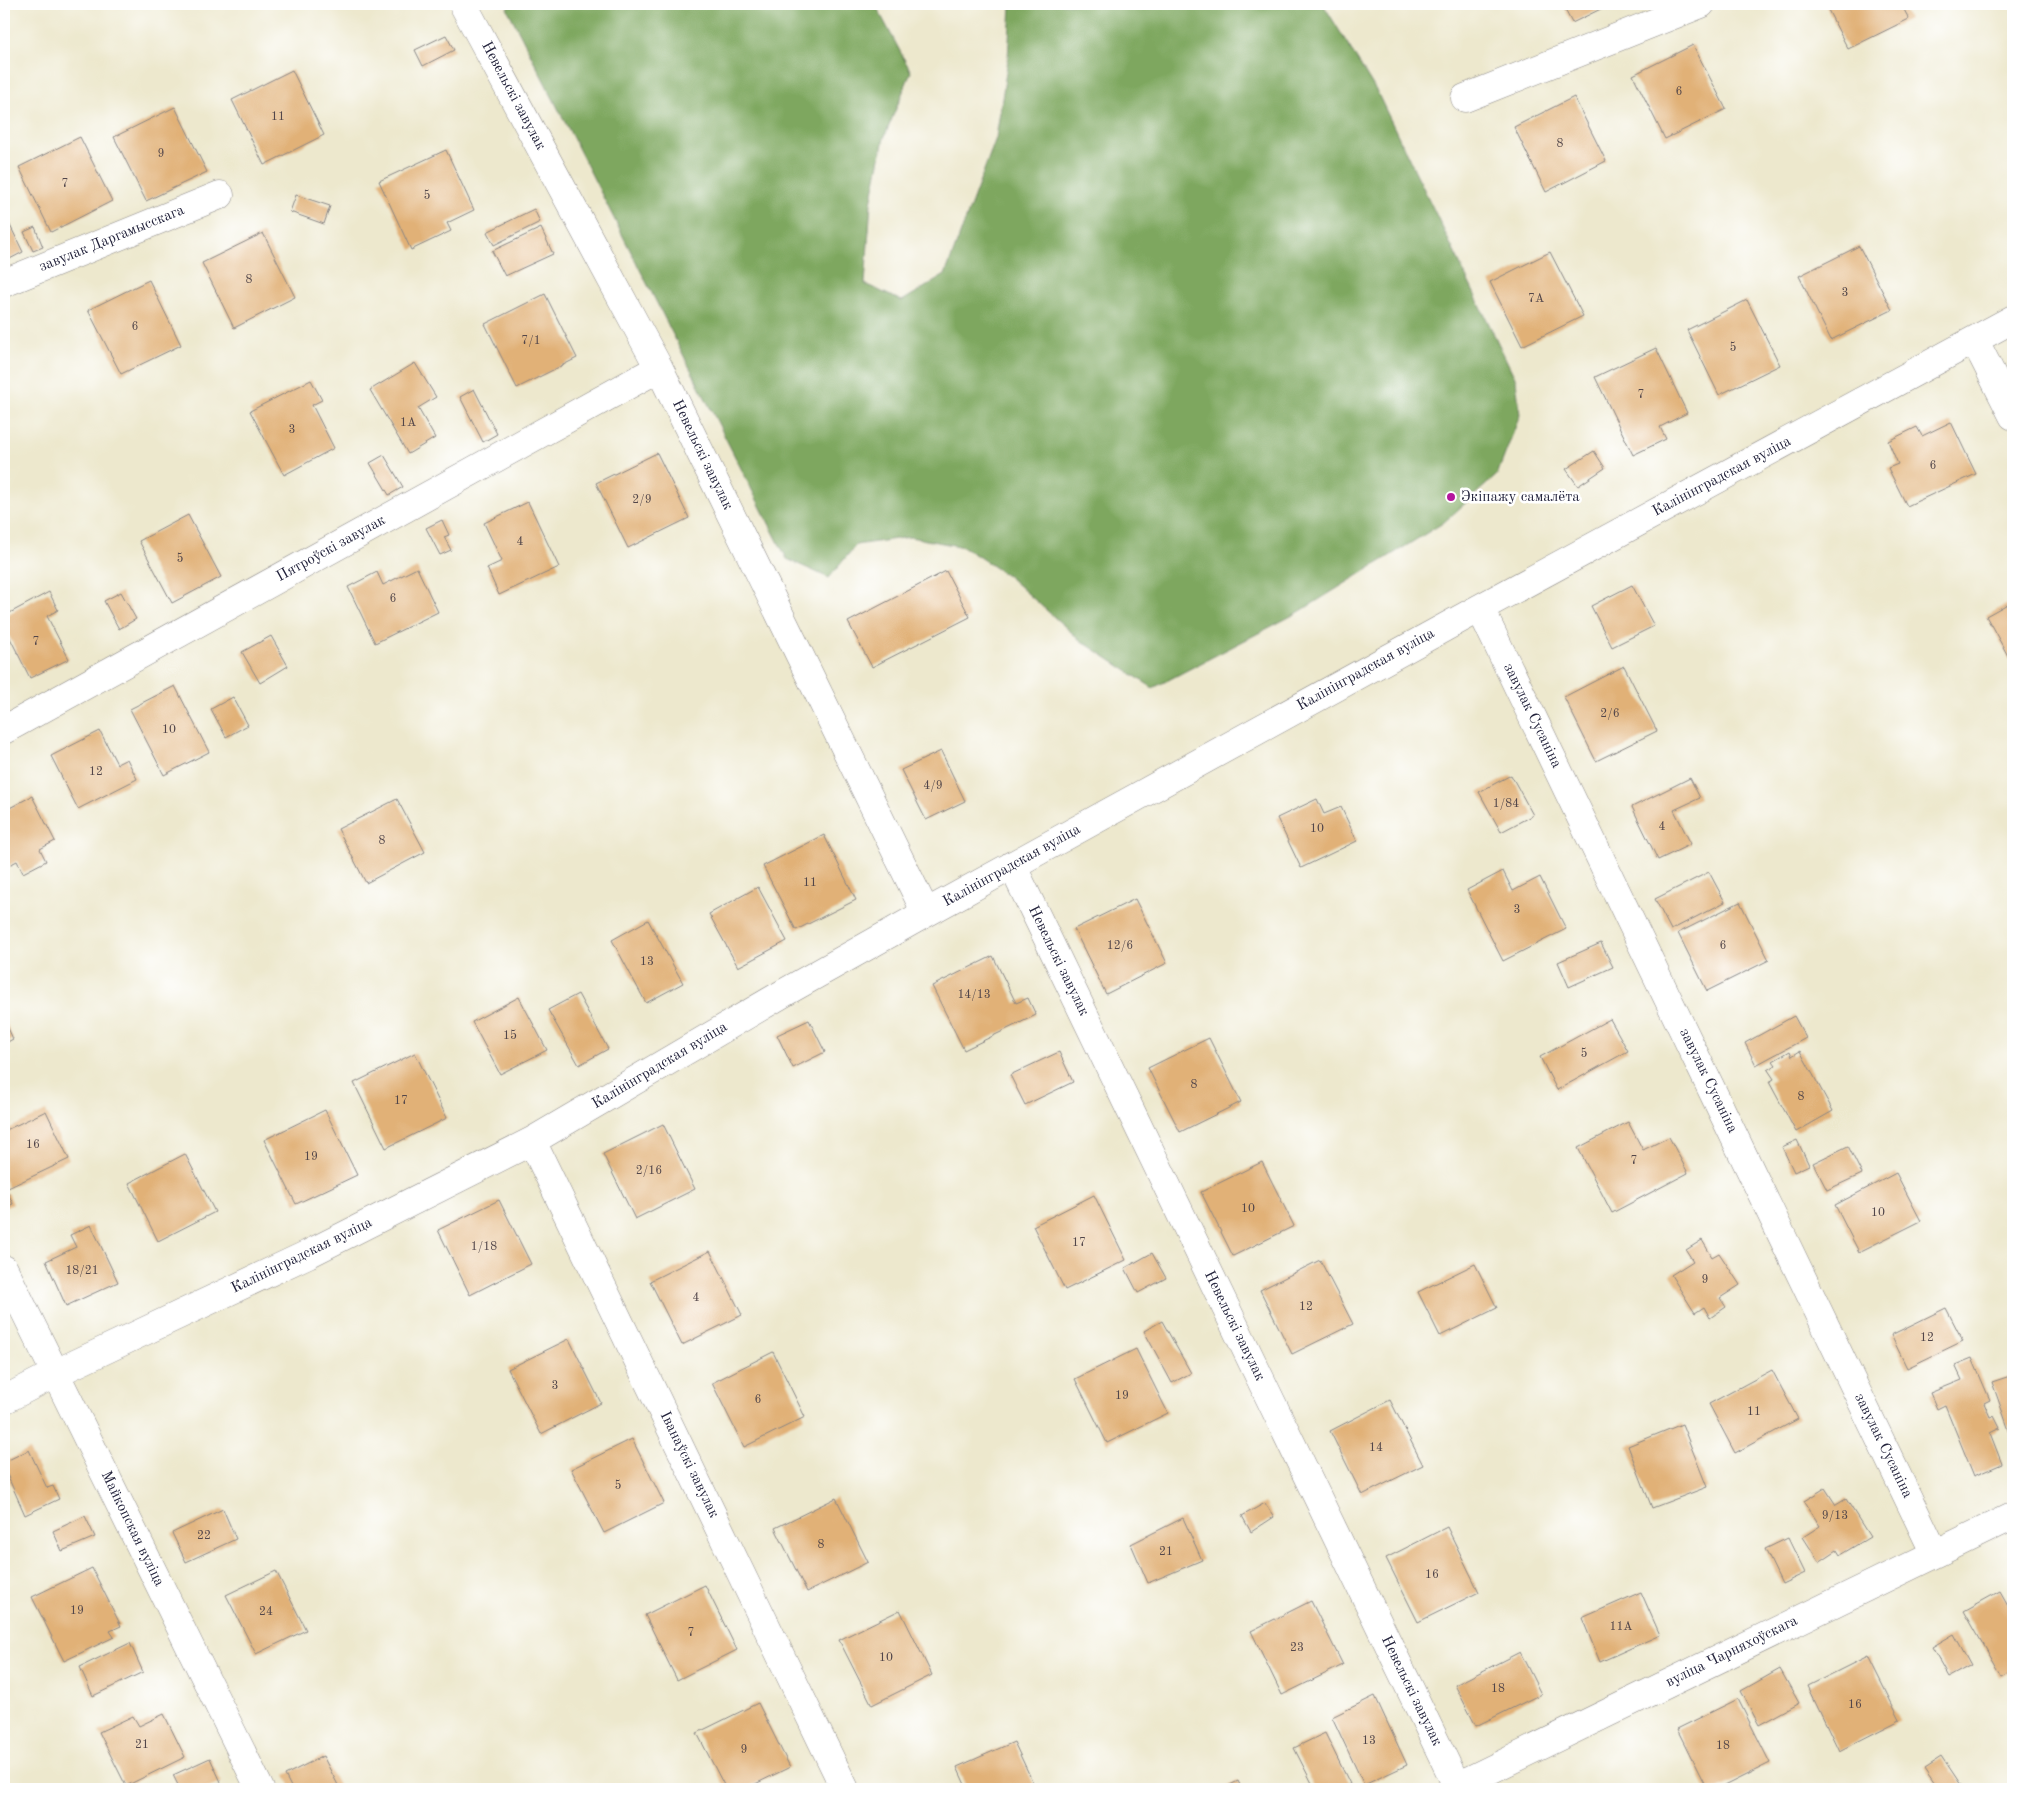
<svg xmlns="http://www.w3.org/2000/svg" width="2017" height="1793" font-family="'Old Standard TT',serif">
	<style>
		.forest { fill: #7ea75f; stroke: #50644d }
		.building { fill: #e1b177 }
		.lines { fill: none; stroke-linecap: round; stroke-linejoin: round }
		.minor-casing { stroke: #888584; stroke-width: 29 }
		.minor { stroke: #fff; stroke-width: 28 }
		.poi-dot { fill: #b5179e; stroke: #fff; stroke-width: 2 }
		.labels { text-anchor: middle; dominant-baseline: central; stroke-width: 5; stroke-linejoin: round; paint-order: stroke }
		.number-label { font-size: 12px; fill: #52464a }
		.street-label { font-size: 15px; fill: #22223b; stroke: #fff }
		.poi-label { font-size: 15px; fill: #22223b; stroke: #fff; text-anchor: start }
	</style>
	<rect width="100%" height="100%" fill="#fff"/>
	<filter id="ink" filterUnits="userSpaceOnUse"><feTurbulence type="fractalNoise" baseFrequency=".02" numOctaves="2"/><feDisplacementMap in="SourceGraphic" scale="10" xChannelSelector="R" yChannelSelector="G"/><feConvolveMatrix kernelMatrix="1 2 1 2 8 2 1 2 1" color-interpolation-filters="sRGB"/></filter>
	<filter id="wash" filterUnits="userSpaceOnUse"><feTurbulence type="fractalNoise" baseFrequency=".0096" numOctaves="4" result="noise"/><feDisplacementMap in="SourceGraphic" scale="20" xChannelSelector="R" yChannelSelector="G"/><feGaussianBlur stdDeviation="1.12" result="paint"/><feColorMatrix in="noise" values="0 0 0 0 0 0 0 0 0 0 0 0 0 0 0 0 0 1.4 0 .05"/><feComposite in="paint" operator="in"/></filter>
	<g filter="url(#wash)">
		<rect width="100%" height="100%" fill="#ede8cd"/>
		<path class="forest" d="M510 4H875L911 72 884 138 871 203 865 284 902 301 945 275 996 138 1008 59 1011 4H1323L1377 92 1516 380 1520 415 1497 475 1443 523 1299 612 1153 688 1080 640 1009 577 964 547 910 537 856 545 829 578 787 559 507 8Z"/>
		<g id="blocks">
			<path class="building" d="M1562 4H1611L1572 23Z
				M1825 4H1901L1909 19 1848 49Z
				M446 35 454 50 423 66 415 50Z
				M1693 45 1726 109 1665 139 1633 75Z
				M292 70 324 135 264 165 232 100Z
				M1574 97 1606 161 1546 192 1514 127Z
				M175 107 207 172 146 201 114 137Z
				M80 137 112 201 51 232 19 167Z
				M446 150 474 210 447 223 451 231 411 250 379 181Z
				M296 195 330 206 324 224 290 212Z
				M534 209 540 222 494 245 487 232Z
				M4 213 23 252 4 262Z
				M35 227 43 247 33 251 24 232Z
				M541 228 553 254 505 276 492 251Z
				M263 233 295 297 234 328 202 263Z
				M1859 246 1892 310 1831 340 1799 276Z
				M1550 252 1583 316 1522 346 1490 282Z
				M149 280 181 345 121 374 88 310Z
				M545 294 577 358 517 388 485 324Z
				M1747 300 1780 365 1719 395 1687 330Z
				M1656 348 1687 413 1660 427 1666 439 1633 455 1595 377Z
				M415 363 436 397 418 408 435 438 408 454 370 390Z
				M311 380 322 400 312 405 334 448 284 475 250 411Z
				M474 389 497 434 483 442 460 397Z
				M1951 422 1976 474 1907 506 1888 468 1898 464 1888 441 1917 427 1922 436Z
				M1594 451 1605 468 1578 486 1566 469Z
				M657 453 689 518 628 548 596 483Z
				M384 455 403 487 389 495 370 463Z
				M528 502 559 567 499 595 487 568 502 561 484 523Z
				M188 515 221 577 172 603 139 541Z
				M442 520 449 535 444 537 451 550 440 555 426 528Z
				M417 568 438 612 375 643 348 587 377 572 383 585Z
				M946 571 970 617 872 667 848 622Z
				M1632 585 1654 626 1612 647 1591 606Z
				M49 592 58 610 47 616 69 659 30 678 4 626V616Z
				M121 592 136 619 119 629 104 601Z
				M2013 601V665L1986 616Z
				M271 636 288 666 260 683 242 652Z
				M1624 666 1657 731 1596 761 1564 697Z
				M175 686 209 752 164 775 130 709Z
				M233 697 248 725 226 737 211 709Z
				M100 731 117 764 127 759 137 779 78 809 51 756Z
				M941 751 965 801 926 820 901 770Z
				M1511 775 1533 815 1501 832 1479 792Z
				M1690 778 1700 798 1674 810 1691 844 1658 860 1632 807Z
				M32 796 55 841 40 849 46 861 23 873 17 861 4 868V811Z
				M397 799 425 852 366 883 338 829Z
				M1317 799 1324 814 1341 807 1357 841 1301 868 1277 818Z
				M824 835 856 900 796 930 763 866Z
				M1503 871 1513 891 1540 877 1566 929 1503 961 1467 890Z
				M1709 872 1725 902 1671 930 1655 899Z
				M758 887 787 941 738 967 709 914Z
				M1135 899 1167 963 1106 994 1074 929Z
				M1740 902 1769 960 1707 991 1678 933Z
				M648 920 683 983 646 1003 612 940Z
				M1601 943 1613 967 1569 987 1558 962Z
				M993 956 1016 1003 1028 998 1036 1015 964 1050 932 986Z
				M578 994 608 1049 579 1065 548 1010Z
				M519 997 547 1050 500 1074 472 1022Z
				M1794 1016 1806 1038 1756 1065 1745 1043Z
				M4 1019 13 1039 4 1044Z
				M1610 1019 1628 1051 1557 1090 1540 1057Z
				M809 1020 825 1052 793 1068 777 1035Z
				M1209 1038 1241 1102 1180 1132 1148 1068Z
				M1790 1051 1792 1056 1800 1051 1833 1111 1796 1132 1769 1082 1774 1079 1768 1070 1776 1065 1773 1061Z
				M1059 1052 1073 1082 1025 1105 1010 1075Z
				M415 1053 447 1118 386 1148 354 1083Z
				M325 1110 357 1175 296 1204 264 1140Z
				M46 1111 69 1159 8 1188 4 1179V1131Z
				M1628 1122 1643 1150 1669 1137 1688 1173 1612 1213 1578 1148Z
				M663 1124 695 1189 635 1219 603 1154Z
				M1797 1140 1809 1165 1794 1172 1782 1147Z
				M1848 1146 1862 1174 1827 1190 1813 1163Z
				M185 1154 215 1212 158 1241 129 1183Z
				M1262 1162 1294 1226 1233 1256 1201 1192Z
				M1896 1173 1921 1221 1859 1252 1835 1205Z
				M8 1193 13 1204 4 1208V1195Z
				M1094 1195 1126 1260 1065 1290 1033 1226Z
				M499 1200 531 1264 470 1295 438 1230Z
				M91 1225 118 1282 66 1306 46 1261 76 1247 70 1235Z
				M1702 1240 1712 1257 1719 1253 1740 1285 1720 1298 1726 1307 1710 1318 1704 1307 1695 1313 1671 1275 1693 1261 1686 1250Z
				M710 1251 742 1315 682 1345 650 1281Z
				M1152 1253 1166 1278 1138 1293 1125 1268Z
				M1320 1260 1353 1324 1292 1354 1260 1290Z
				M1475 1264 1497 1308 1440 1336 1418 1292Z
				M1946 1308 1963 1341 1907 1368 1891 1335Z
				M1162 1321 1191 1373 1172 1383 1144 1331Z
				M569 1339 601 1403 541 1434 508 1369Z
				M1136 1349 1168 1413 1107 1443 1075 1379Z
				M773 1352 805 1417 744 1447 712 1383Z
				M1972 1358 1990 1400 1984 1403 1990 1417 1994 1416 2000 1428 1990 1433 2002 1464 1974 1476 1945 1405 1937 1409 1930 1393 1962 1380 1955 1365Z
				M1772 1370 1798 1419 1735 1453 1709 1404Z
				M2013 1375V1435L2011 1436 1992 1382Z
				M1390 1400 1423 1465 1362 1495 1330 1431Z
				M1682 1424 1707 1487 1652 1508 1628 1446Z
				M632 1439 664 1503 604 1533 571 1469Z
				M29 1450 47 1488 53 1486 59 1499 25 1515 4 1468V1462Z
				M1825 1488 1836 1505 1846 1499 1870 1537 1840 1555 1837 1550 1819 1562 1803 1537 1820 1526 1804 1501Z
				M836 1498 868 1562 807 1592 775 1528Z
				M1265 1503 1274 1517 1251 1532 1242 1516Z
				M223 1509 236 1539 186 1562 172 1533Z
				M85 1516 95 1537 62 1551 53 1531Z
				M1183 1518 1202 1560 1148 1583 1131 1544Z
				M1447 1527 1479 1592 1418 1622 1386 1558Z
				M1788 1538 1805 1573 1782 1584 1765 1549Z
				M92 1568 121 1626 110 1631 114 1637 64 1661 32 1597Z
				M276 1571 306 1630 256 1654 226 1595Z
				M705 1585 737 1650 677 1680 645 1615Z
				M2000 1591 2013 1614V1669L2001 1676 1964 1611Z
				M1641 1592 1660 1635 1600 1662 1582 1618Z
				M1311 1601 1343 1665 1282 1695 1251 1631Z
				M900 1610 932 1675 872 1705 839 1640Z
				M1954 1634 1971 1665 1949 1677 1932 1647Z
				M130 1643 143 1672 93 1696 80 1667Z
				M1520 1652 1541 1694 1476 1726 1455 1685Z
				M1868 1656 1900 1720 1839 1751 1808 1686Z
				M1780 1669 1799 1703 1759 1725 1741 1691Z
				M1375 1696 1407 1765 1364 1785 1332 1717Z
				M1738 1699 1770 1763 1718 1789H1707L1677 1729Z
				M758 1703 790 1767 745 1789H726L697 1733Z
				M164 1714 185 1757 126 1786 99 1732 133 1716 139 1726Z
				M1325 1733 1350 1784 1340 1789H1315L1294 1748Z
				M1014 1742 1036 1789H967L957 1767Z
				M323 1756 340 1789H292L285 1775Z
				M1941 1756 1963 1789H1939L1924 1767Z
				M210 1758 221 1782 204 1789H180L173 1775Z
				M1238 1781 1242 1789H1222Z"/>
		</g>
	</g>
	<g filter="url(#ink)">
		<use href="#blocks" fill-opacity="0" stroke="#888584" stroke-width="1"/>
		<g class="lines">
			<defs>
				<path id="minor" d="M463 4 659 368 926 913
					M1465 98 1701 4
					M4 283 220 195
					M1975 341 2013 416
					M1480 608 1935 1554
					M4 730 659 368
					M1012 865 1457 1786
					M532 1141 845 1789
					M4 1269 260 1789
					M4 1400 54 1374 308 1254 532 1141 789 990 926 913 1480 608 2013 319
					M1451 1789 2013 1516"/>
			</defs>
			<use href="#minor" class="minor-casing"/>
			<use href="#minor" class="minor"/>
		</g>
	</g>
	<circle class="poi-dot" cx="1451" cy="497" r="5"/>
	<g class="labels">
		<g class="number-label">
			<text x="1679" y="92">6</text>
			<text x="278" y="117">11</text>
			<text x="1560" y="144">8</text>
			<text x="161" y="154">9</text>
			<text x="65" y="184">7</text>
			<text x="427" y="196">5</text>
			<text x="249" y="280">8</text>
			<text x="1845" y="293">3</text>
			<text x="1536" y="299">7А</text>
			<text x="135" y="327">6</text>
			<text x="531" y="341">7/1</text>
			<text x="1733" y="348">5</text>
			<text x="1641" y="395">7</text>
			<text x="408" y="423">1А</text>
			<text x="292" y="430">3</text>
			<text x="1933" y="466">6</text>
			<text x="642" y="500">2/9</text>
			<text x="520" y="542">4</text>
			<text x="180" y="559">5</text>
			<text x="393" y="599">6</text>
			<text x="36" y="642">7</text>
			<text x="1610" y="714">2/6</text>
			<text x="169" y="730">10</text>
			<text x="96" y="772">12</text>
			<text x="933" y="786">4/9</text>
			<text x="1506" y="804">1/84</text>
			<text x="1662" y="827">4</text>
			<text x="1317" y="829">10</text>
			<text x="382" y="841">8</text>
			<text x="810" y="883">11</text>
			<text x="1517" y="910">3</text>
			<text x="1120" y="946">12/6</text>
			<text x="1723" y="946">6</text>
			<text x="647" y="962">13</text>
			<text x="974" y="995">14/13</text>
			<text x="510" y="1036">15</text>
			<text x="1584" y="1054">5</text>
			<text x="1194" y="1085">8</text>
			<text x="1801" y="1097">8</text>
			<text x="401" y="1101">17</text>
			<text x="33" y="1145">16</text>
			<text x="311" y="1157">19</text>
			<text x="1634" y="1161">7</text>
			<text x="649" y="1171">2/16</text>
			<text x="1248" y="1209">10</text>
			<text x="1878" y="1213">10</text>
			<text x="1079" y="1243">17</text>
			<text x="484" y="1247">1/18</text>
			<text x="82" y="1271">18/21</text>
			<text x="1705" y="1280">9</text>
			<text x="696" y="1298">4</text>
			<text x="1306" y="1307">12</text>
			<text x="1927" y="1338">12</text>
			<text x="555" y="1386">3</text>
			<text x="1122" y="1396">19</text>
			<text x="758" y="1400">6</text>
			<text x="1754" y="1412">11</text>
			<text x="1376" y="1448">14</text>
			<text x="618" y="1486">5</text>
			<text x="1835" y="1516">9/13</text>
			<text x="204" y="1536">22</text>
			<text x="821" y="1545">8</text>
			<text x="1166" y="1552">21</text>
			<text x="1432" y="1575">16</text>
			<text x="77" y="1611">19</text>
			<text x="266" y="1612">24</text>
			<text x="1621" y="1627">11А</text>
			<text x="691" y="1633">7</text>
			<text x="1297" y="1648">23</text>
			<text x="886" y="1658">10</text>
			<text x="1498" y="1689">18</text>
			<text x="1855" y="1705">16</text>
			<text x="1369" y="1741">13</text>
			<text x="142" y="1745">21</text>
			<text x="1723" y="1746">18</text>
			<text x="744" y="1750">9</text>
		</g>
		<g class="street-label">
			<text transform="translate(513 96) rotate(62)">Невельскі завулак</text>
			<text transform="translate(112 239) rotate(-22)">завулак Даргамысскага</text>
			<text transform="translate(702 455) rotate(64)">Невельскі завулак</text>
			<text transform="translate(1722 477) rotate(-28)">Калінінградская вуліца</text>
			<text transform="translate(331 549) rotate(-29)">Пятроўскі завулак</text>
			<text transform="translate(1366 670) rotate(-29)">Калінінградская вуліца</text>
			<text transform="translate(1532 716) rotate(64)">завулак Сусаніна</text>
			<text transform="translate(1012 866) rotate(-29)">Калінінградская вуліца</text>
			<text transform="translate(1058 961) rotate(64)">Невельскі завулак</text>
			<text transform="translate(660 1066) rotate(-31)">Калінінградская вуліца</text>
			<text transform="translate(1708 1081) rotate(64)">завулак Сусаніна</text>
			<text transform="translate(302 1256) rotate(-26)">Калінінградская вуліца</text>
			<text transform="translate(1234 1326) rotate(64)">Невельскі завулак</text>
			<text transform="translate(1883 1446) rotate(64)">завулак Сусаніна</text>
			<text transform="translate(689 1465) rotate(64)">Іванаўскі завулак</text>
			<text transform="translate(132 1529) rotate(64)">Майкопская вуліца</text>
			<text transform="translate(1732 1652) rotate(-26)">вуліца Чарняхоўскага</text>
			<text transform="translate(1411 1691) rotate(64)">Невельскі завулак</text>
		</g>
		<g class="poi-label">
			<text x="1461" y="497">Экіпажу самалёта</text>
		</g>
	</g>
	<rect width="2017" height="1793" fill="none" stroke="#fff" stroke-width="20"/>
</svg>
